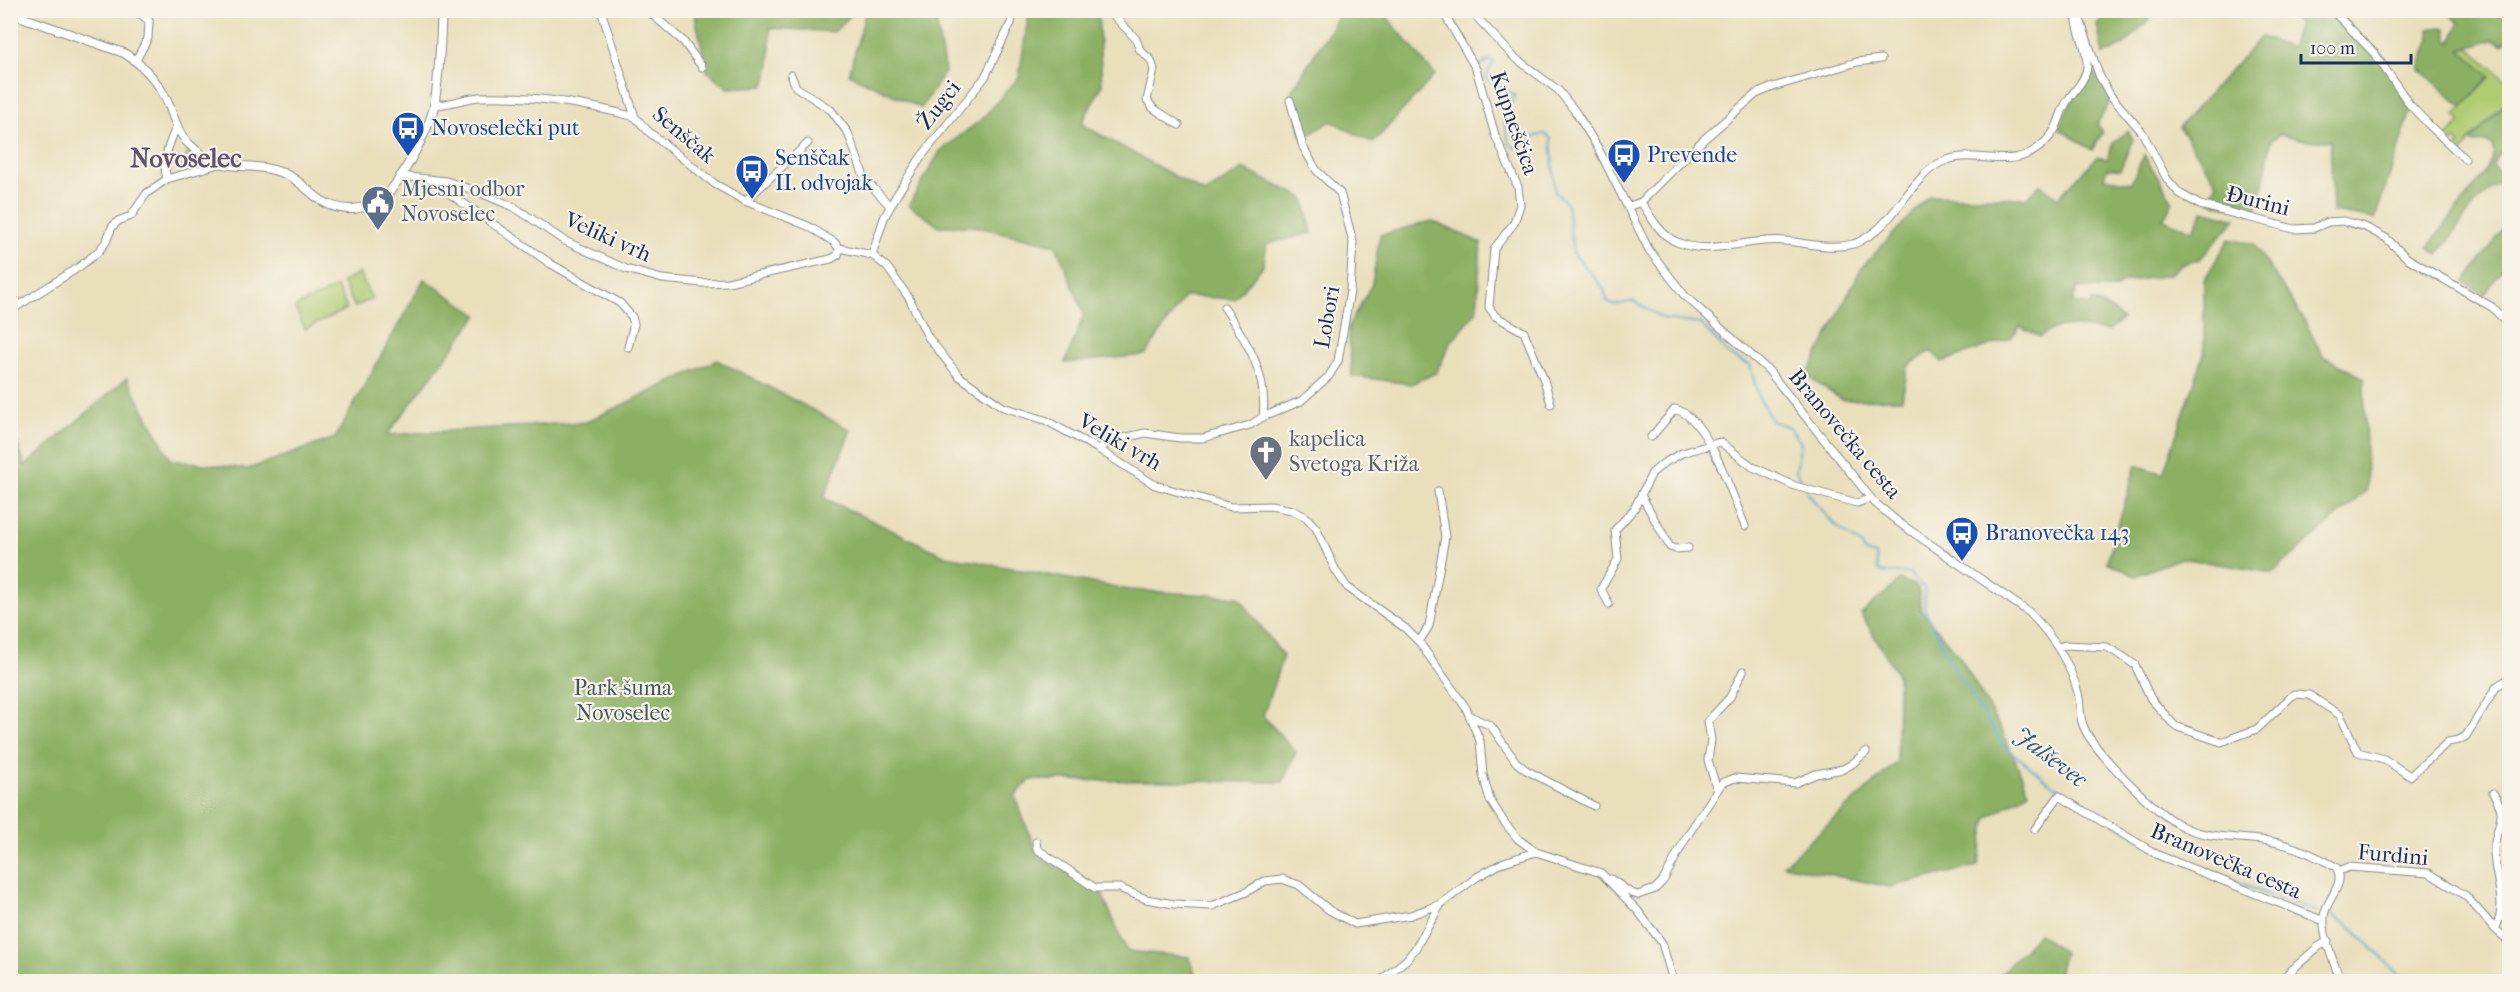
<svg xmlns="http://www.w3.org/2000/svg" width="2520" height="992" font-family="'IM FELL French Canon',serif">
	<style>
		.green { fill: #b0cc72; stroke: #667e68; stroke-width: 1.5 }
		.forest { fill: #8cb064; stroke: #547061; stroke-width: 1.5 }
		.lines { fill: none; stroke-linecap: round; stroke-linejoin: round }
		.stream { stroke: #56a7d1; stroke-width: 2 }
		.minor-casing { stroke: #82878c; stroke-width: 9 }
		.tertiary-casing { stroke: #82878c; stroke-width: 10 }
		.minor { stroke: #fff; stroke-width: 7 }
		.tertiary { stroke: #fff; stroke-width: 8 }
		.labels { text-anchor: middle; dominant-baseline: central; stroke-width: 4.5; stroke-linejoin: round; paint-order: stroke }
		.street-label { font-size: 22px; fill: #1b2f5e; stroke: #f7f3e8 }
		.transit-label { font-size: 22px; fill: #164399; stroke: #f7f3e8; text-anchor: start }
		.service-label { font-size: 22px; fill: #4e5e75; stroke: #f7f3e8; text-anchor: start }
		.worship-label { font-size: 22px; fill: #5b616d; stroke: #f7f3e8; text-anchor: start }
		.park-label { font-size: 22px; fill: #405663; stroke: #f7f3e8 }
		.water-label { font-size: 24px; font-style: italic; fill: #305986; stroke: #f7f3e8 }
		.quarter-label { font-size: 26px; font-weight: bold; fill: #605371; stroke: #f7f3e8 }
	</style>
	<rect width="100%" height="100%" fill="#f7f3e8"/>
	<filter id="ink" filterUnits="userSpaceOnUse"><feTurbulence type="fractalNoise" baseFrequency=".0167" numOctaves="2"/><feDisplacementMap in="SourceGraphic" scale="12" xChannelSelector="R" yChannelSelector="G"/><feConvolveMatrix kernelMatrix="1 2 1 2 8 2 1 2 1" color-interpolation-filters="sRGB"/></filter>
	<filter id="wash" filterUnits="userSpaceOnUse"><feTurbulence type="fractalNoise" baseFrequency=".008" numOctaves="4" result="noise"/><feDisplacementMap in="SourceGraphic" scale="24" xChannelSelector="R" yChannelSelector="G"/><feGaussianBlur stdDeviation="1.35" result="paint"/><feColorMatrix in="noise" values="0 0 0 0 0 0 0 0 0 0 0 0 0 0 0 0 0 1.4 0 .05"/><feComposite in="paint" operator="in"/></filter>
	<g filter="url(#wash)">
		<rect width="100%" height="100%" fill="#e9dfbb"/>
		<path class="green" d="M2469 48 2509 83V99L2471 139 2462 154 2456 148 2460 144 2455 140 2451 143 2446 138 2461 122 2455 115 2490 77 2460 50Z
			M189 150 192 152 191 155 194 154 198 157H194V161L199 163 181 170Z
			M359 273 372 299 355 307 342 282Z
			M337 287 347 309 305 329 295 307Z"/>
		<path class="forest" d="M694 11V10L855 11 834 32 770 28V66L764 86 728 88 707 71Z
			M934 11 945 72 921 108 849 74 866 11Z
			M1029 11H1098L1102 86 1081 124 1205 193 1243 169 1304 198 1312 233 1267 244 1263 266 1234 299 1185 296 1145 355 1065 363 1084 314 1056 245 973 226H938L909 205 940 151 982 119 1019 77Z
			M1342 11H1382L1435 75 1373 143 1331 121 1302 139 1292 90Z
			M2115 11H2157L2124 45 2103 55 2097 24Z
			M2287 11H2339L2414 102 2375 219 2333 212 2330 141H2309L2280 134 2271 140 2261 196 2255 214 2208 201 2217 183 2179 127 2261 37 2291 48 2299 24Z
			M2453 11H2509V39L2503 45 2493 40 2460 50 2490 76 2462 107 2419 68 2430 38 2429 29 2442 27 2446 29 2448 40 2451 43 2459 23 2452 16Z
			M2092 68 2111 100 2097 124 2103 132 2092 150 2059 129 2066 111Z
			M2509 99V141L2492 166 2505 177 2509 173V192L2499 183C2474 200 2456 231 2438 255L2428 247 2483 176 2494 153 2492 145 2486 142 2474 143 2471 140Z
			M2128 131 2133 139 2120 170 2107 168 2104 178 2131 183 2144 155 2173 202 2163 219 2193 231 2204 210 2236 219 2200 259 2180 265 2169 275 2123 282 2116 288H2077L2072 303 2089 306 2093 301 2112 310 2122 319 2109 331C2086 328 2058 320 2040 337L2020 326 2011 338 1942 362 1931 351 1908 366 1902 399 1842 400 1807 376 1862 267 1929 196 2026 198 2040 185 2058 198 2097 157 2107 159 2113 143Z
			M1432 221 1481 243 1477 311 1451 342 1436 373 1411 384 1352 376 1348 327 1372 284 1380 235Z
			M2509 221V259L2485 294 2464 283Z
			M2229 239 2254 244 2303 318 2323 356 2364 378 2367 490 2273 573 2181 558 2135 576 2107 562 2136 465 2163 474 2204 354V280Z
			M424 279 478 315 387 435 586 422 717 360 851 430 824 498 946 556 1129 590 1239 597 1283 656 1263 716 1296 752 1283 782 1030 780 1015 796 1038 857 1099 887 1127 951 1190 957 1197 981 11 982V446L17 443 25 466 127 378 171 460 248 469 335 438Z
			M1900 580 1918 587 1921 610 1960 657 2003 733 2029 792 1987 818 1978 866 1890 887 1783 865 1897 762 1898 676 1861 614Z
			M2039 933 2064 952 2056 981H1994Z"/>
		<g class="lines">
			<path class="stream" d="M1451 10 1462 38
				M1478 66 1490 60 1494 62 1486 76 1487 80 1515 95 1504 121 1509 143 1515 148 1523 146C1528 138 1535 136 1545 134L1551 138 1555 192 1567 203 1573 253 1604 289 1607 301 1615 305 1633 301 1664 319 1701 324 1730 356 1750 365 1759 398 1772 421 1789 427 1801 443 1796 470 1800 480 1807 488
				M1807 493 1835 525 1861 545 1865 552 1876 555 1878 571 1887 573H1909L1924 588 1925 610 1950 661 2003 745 2049 782 2155 848 2262 892 2318 912
				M2329 914 2349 925 2406 982"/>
		</g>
	</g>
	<g filter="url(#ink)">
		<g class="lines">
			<defs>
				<path id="minor" d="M136 10 149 21 148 38 136 60
					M601 10 635 117 649 132 715 184 745 201 808 226 834 242 839 248
					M647 10 683 41 702 67
					M1115 10V17L1136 39 1140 50 1151 60 1154 70 1147 100 1153 108 1179 125
					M1442 10 1476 69 1495 135 1518 187 1520 205 1514 223 1494 249 1489 307 1495 316 1524 332 1544 380 1551 404
					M1470 10 1514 57 1558 90 1575 111 1598 148 1649 250 1685 296 1768 370 1874 502 1898 522 2030 613C2052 636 2070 662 2078 693 2081 704 2079 715 2083 725 2091 749 2154 810 2176 823 2204 840 2237 836 2269 841 2293 845 2315 855 2336 867 2347 884 2326 899 2324 916 2322 937 2334 962 2341 982
					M2332 10 2375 54 2410 105 2429 125 2465 159
					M2080 19 2099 75 2110 95 2142 132 2167 179 2179 193 2200 205 2294 229 2314 228 2328 222 2344 221 2365 227 2386 238 2407 258 2492 307 2510 326
					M791 75 796 87 831 110 848 133 865 179 890 206
					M434 105C449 105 464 98 480 97 533 95 583 103 635 117
					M400 176 446 181 476 191 514 207 563 240 626 269 662 279 703 283 728 282 831 259 838 255 839 248
					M167 179C161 159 170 143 177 125
					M430 180 551 264 620 303 632 317 634 324 628 347
					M745 201 808 143
					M1641 202 1703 140 1756 94 1773 87 1857 62 1881 59
					M1627 207 1641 202C1650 216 1661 236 1677 242 1710 257 1750 237 1785 241 1807 243 1831 250 1853 244 1859 243 1867 237 1873 233 1899 214 1914 175 1942 162 1974 146 2013 175 2045 142 2059 129 2058 118 2066 103 2072 92 2083 84 2086 72 2088 67 2087 60 2086 54 2083 38 2076 31 2076 10
					M839 248 872 255 887 267 909 298 928 337 959 376 1003 407 1045 420 1098 449 1155 485 1231 507 1271 506 1292 510 1306 517 1316 528 1336 571 1347 587 1405 628 1419 642 1466 708 1480 741 1483 775 1490 800 1504 822 1518 839 1536 852 1601 873 1638 911 1662 943 1672 977 1676 982
					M872 255 884 218 896 196 921 157 985 77 1011 23 1014 10
					M1224 307C1247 342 1268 373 1263 417
					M10 311 79 267 98 252 106 242 112 227 118 221 131 216 147 193 167 179 219 164
					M1651 437 1675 409C1709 418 1732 496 1745 526
					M1098 449 1115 440 1145 433 1180 438H1203L1250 425 1263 417 1301 401 1329 376 1338 361 1350 291 1353 242 1340 193 1317 171 1303 147 1290 100
					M1641 495 1670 547 1676 549 1688 548
					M1609 604 1601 589 1618 559 1615 530 1634 509 1652 473 1664 463 1682 453 1720 442 1753 467 1795 486 1857 503 1871 498
					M1419 642 1429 626 1445 537 1438 491
					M2058 647 2065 645 2107 647 2122 656 2135 665 2151 699 2175 726 2221 742 2257 729 2294 694 2309 695 2340 715 2358 752 2384 759 2410 776 2448 742 2459 740 2466 736 2497 686 2510 678
					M1470 716 1491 726 1516 762 1526 770 1594 806
					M1717 790 1708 760 1711 740 1708 721 1730 697 1743 671
					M2493 793C2497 800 2502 807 2501 815 2500 827 2494 838 2494 851 2494 877 2509 905 2495 929
					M2035 829 2059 796 2158 855 2324 921
					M1036 842 1037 849 1095 888H1119L1146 899 1174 904 1212 906 1246 892 1265 881 1282 879 1299 885 1329 910 1355 924 1411 915 1441 904 1477 877 1504 862 1536 852
					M2339 871 2349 867 2429 873 2466 896 2495 929 2510 942
					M1611 879 1631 893 1638 895 1655 889 1663 881 1687 836 1722 783 1735 778 1795 783 1816 774 1843 769 1852 764 1866 752
					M1379 982 1406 960 1415 949 1441 904
					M2278 982 2318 947 2328 941"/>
				<path id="tertiary" d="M10 13 124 53C146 67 161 84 170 108 174 119 178 132 186 141 222 179 244 158 283 173 309 183 314 207 349 209 361 210 381 200 390 191 404 175 430 127 434 106 440 75 440 42 442 10"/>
			</defs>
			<use href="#minor" class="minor-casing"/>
			<use href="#tertiary" class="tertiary-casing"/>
			<use href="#minor" class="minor"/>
			<use href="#tertiary" class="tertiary"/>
		</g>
	</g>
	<defs>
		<symbol id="bus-pin" viewBox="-11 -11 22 30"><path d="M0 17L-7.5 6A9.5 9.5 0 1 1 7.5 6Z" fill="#1a4fb4" stroke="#f7f3e8"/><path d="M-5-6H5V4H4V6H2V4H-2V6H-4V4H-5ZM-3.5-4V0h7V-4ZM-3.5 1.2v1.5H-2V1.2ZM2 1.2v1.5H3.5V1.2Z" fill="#fff"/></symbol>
		<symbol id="civic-pin" viewBox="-11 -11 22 30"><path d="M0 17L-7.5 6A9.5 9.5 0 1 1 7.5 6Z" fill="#5c6f8a" stroke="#f7f3e8"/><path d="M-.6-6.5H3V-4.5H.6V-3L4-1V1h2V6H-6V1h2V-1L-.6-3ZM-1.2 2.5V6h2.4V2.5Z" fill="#fff"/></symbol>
		<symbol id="church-pin" viewBox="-11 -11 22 30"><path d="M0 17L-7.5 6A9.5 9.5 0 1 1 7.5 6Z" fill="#6b7280" stroke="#f7f3e8"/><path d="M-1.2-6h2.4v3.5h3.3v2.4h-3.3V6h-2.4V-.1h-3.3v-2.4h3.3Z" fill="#fff"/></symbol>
	</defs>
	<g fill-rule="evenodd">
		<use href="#bus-pin" x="389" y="109" width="38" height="52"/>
		<use href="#bus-pin" x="1605" y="136" width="38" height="52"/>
		<use href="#bus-pin" x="733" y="152" width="38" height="52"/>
		<use href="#civic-pin" x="359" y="183" width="38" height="52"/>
		<use href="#church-pin" x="1247" y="433" width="38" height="52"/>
		<use href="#bus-pin" x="1943" y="514" width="38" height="52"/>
	</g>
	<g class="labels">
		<g class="street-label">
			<text transform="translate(939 105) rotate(-52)">Žugci</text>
			<text transform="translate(1514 123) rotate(71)">Kupneščica</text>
			<text transform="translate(684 135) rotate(40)">Senščak</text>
			<text transform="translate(2258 201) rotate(14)">Đurini</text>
			<text transform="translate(608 237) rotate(24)">Veliki vrh</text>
			<text transform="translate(1327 317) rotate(-80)">Lobori</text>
			<text transform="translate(1845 434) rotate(50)">Branovečka cesta</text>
			<text transform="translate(1120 442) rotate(30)">Veliki vrh</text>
			<text transform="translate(2393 855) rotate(5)">Furdini</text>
			<text transform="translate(2226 861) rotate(23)">Branovečka cesta</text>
		</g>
		<g class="transit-label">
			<text x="431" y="128">Novoselečki put</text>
			<text x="1647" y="155">Prevende</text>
			<text x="775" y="158">Senščak<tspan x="775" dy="25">II. odvojak</tspan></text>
			<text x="1985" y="533">Branovečka 143</text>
		</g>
		<g class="service-label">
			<text x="401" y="189">Mjesni odbor<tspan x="401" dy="25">Novoselec</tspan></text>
		</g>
		<g class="worship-label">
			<text x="1289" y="439">kapelica<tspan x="1289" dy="25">Svetoga Križa</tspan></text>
		</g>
		<g class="park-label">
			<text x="623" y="688">Park-šuma<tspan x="623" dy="25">Novoselec</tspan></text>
		</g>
		<g class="water-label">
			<text transform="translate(2051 757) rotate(37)">Jalševec</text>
		</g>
		<g class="quarter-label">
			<text x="186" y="158">Novoselec</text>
		</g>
	</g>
	<rect width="2520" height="992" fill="none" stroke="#f7f3e8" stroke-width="36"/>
	<path d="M2301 54v9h110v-9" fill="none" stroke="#1b2f5e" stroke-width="3"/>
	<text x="2310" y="54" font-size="18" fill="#1b2f5e" stroke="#f7f3e8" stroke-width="4.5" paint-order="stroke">100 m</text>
</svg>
